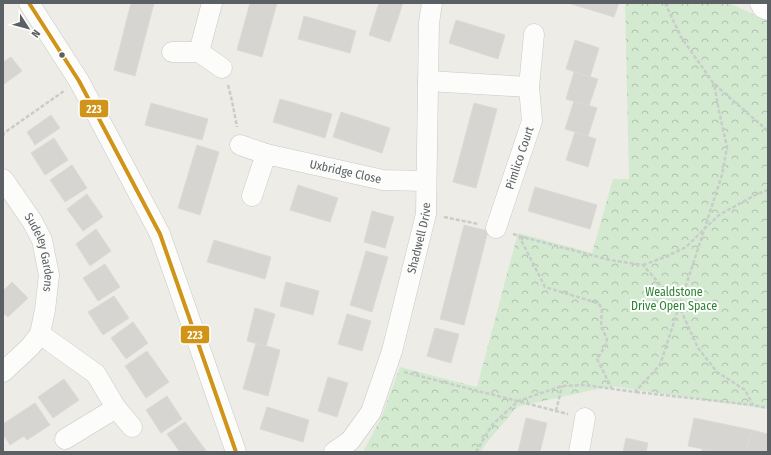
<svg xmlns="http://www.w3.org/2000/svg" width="771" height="455" font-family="'Fira Sans Condensed',sans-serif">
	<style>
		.park { fill: url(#park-crowns) }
		.building { fill: #d6d5d1; stroke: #dcdad6 }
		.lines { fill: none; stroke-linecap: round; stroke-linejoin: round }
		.minor-casing { stroke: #c8c9c7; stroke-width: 21 }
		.path { stroke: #c8cdca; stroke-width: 2.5; stroke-dasharray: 4 2; stroke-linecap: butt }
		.minor { stroke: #fcfcfb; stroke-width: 20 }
		.bus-1-casing { stroke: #fff; stroke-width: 7 }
		.bus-1 { stroke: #d09419; stroke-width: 4 }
		.bus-dot { fill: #5b6065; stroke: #fff; stroke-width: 1.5 }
		.labels { text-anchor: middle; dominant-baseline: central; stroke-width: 4; stroke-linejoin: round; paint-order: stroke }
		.street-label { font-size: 12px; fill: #5b6065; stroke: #fff }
		.park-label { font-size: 12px; fill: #2d8333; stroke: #fff }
		.line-badge { stroke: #fff; stroke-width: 1.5 }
		.badge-label { font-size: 11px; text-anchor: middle; font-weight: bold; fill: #fff }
	</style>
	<defs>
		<pattern id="park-crowns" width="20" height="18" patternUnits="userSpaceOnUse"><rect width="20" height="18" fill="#d3ead1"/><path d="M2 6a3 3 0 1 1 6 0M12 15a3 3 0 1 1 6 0" fill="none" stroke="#aec1ad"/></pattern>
	</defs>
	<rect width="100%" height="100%" fill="#edece6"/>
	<path class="park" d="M625 3H729L768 21V409L610 386 517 407 484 446 481 452H363L381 418 400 367 477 387 518 233 592 253 613 179H629Z"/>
	<path class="building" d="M131 3H154L135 76 114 70Z
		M250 3H277L262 57 237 50Z
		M379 3H403L390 42 369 35Z
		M568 3H619L614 17Z
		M304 16 356 31 350 53 298 39Z
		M456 20 505 35 498 59 449 43Z
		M575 40 599 48 590 77 566 69Z
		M11 57 22 71 3 85V62Z
		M574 72 598 79 589 106 566 99Z
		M280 99 332 114 325 138 273 122Z
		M574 101 597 108 588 136 565 129Z
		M151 103 208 119 202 140 145 125Z
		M474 103 497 109 476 188 453 182Z
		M341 112 390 128 382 153 333 137Z
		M51 115 60 128 35 145 27 132Z
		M575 132 596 139 588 167 566 160Z
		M54 138 68 160 45 175 31 153Z
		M197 145 219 152 200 215 178 208Z
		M72 165 87 188 65 202 50 180Z
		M298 185 338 198 330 222 290 210Z
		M535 187 597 205 590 229 528 211Z
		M87 194 103 217 83 231 67 209Z
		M372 211 394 217 385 248 364 242Z
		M464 225 488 231 464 325 440 319Z
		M96 229 111 251 90 266 76 244Z
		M214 240 271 257 265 279 207 262Z
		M366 251 388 257 372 312 350 305Z
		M105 264 120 287 98 301 83 278Z
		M12 282 28 298 8 317 3 313V291Z
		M286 282 319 291 313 315 280 306Z
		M114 296 129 318 103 335 88 312Z
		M255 308 275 314 266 346 247 341Z
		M347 314 371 321 362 351 338 344Z
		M133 322 148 343 126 359 111 338Z
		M435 328 459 334 451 363 427 356Z
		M256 343 280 350 268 396 243 389Z
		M147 351 169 382 146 398 125 366Z
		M328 377 348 383 337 417 318 411Z
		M64 379 79 400 53 418 38 397Z
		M167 396 182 419 161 433 146 410Z
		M35 403 50 425 27 440 24 436 10 445 3 434V424Z
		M267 407 309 420 303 442 260 429Z
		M526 418 547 423 540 452H518Z
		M694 418 752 430 746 452H718L688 446Z
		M185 422 207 452H180L167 434Z
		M752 430 768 434V452H746Z
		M626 438 648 443 646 452H623Z
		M702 449 718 452H701Z"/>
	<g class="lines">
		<defs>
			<g id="minor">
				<path d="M29 3 79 81 160 234 236 452"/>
				<path d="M760 3 763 8 768 10"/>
				<path d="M172 52H199L222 68"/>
				<path d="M199 52 212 3"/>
				<path d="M428 81 529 87"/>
				<path id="s1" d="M240 145 266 154 383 180 426 181"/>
				<path id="s2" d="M3 179 32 221 42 240 49 275 45 310 40 334 30 347 3 372"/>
				<path d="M252 196 266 154"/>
				<path id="s3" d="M496 228 532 121 529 87 534 34"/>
				<path d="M40 334 96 374 116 408 65 439"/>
				<path d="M116 408 132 427"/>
				<path id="s4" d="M334 452 350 441 371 412 392 351 426 214 429 23 432 3"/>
				<path d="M579 452 585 418"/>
			</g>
		</defs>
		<use href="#minor" class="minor-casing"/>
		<path class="path" d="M665 3 681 37 714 84 768 131
			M228 85 232 101 237 127
			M3 136 4 133 64 91
			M444 217 478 224
			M513 234 519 236 545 287 594 302 599 304 602 309 601 326 607 339 606 345 597 359 612 389
			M519 236 610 260 643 265 679 306 698 348 717 372 745 390 753 405
			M643 265 665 257 686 247 719 215 757 194 768 190
			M404 372 568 414
			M636 392 753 405 768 408
			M556 411 562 386
			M476 452 492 425 518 401 562 386 585 385 635 392 660 365 722 175 727 147 719 111 714 84"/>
		<use href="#minor" class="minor"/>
		<defs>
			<path id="bus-1" d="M29 3 79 81 160 234 236 452"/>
		</defs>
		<use href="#bus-1" class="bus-1-casing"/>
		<use href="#bus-1" class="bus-1"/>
	</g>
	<circle class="bus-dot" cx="62" cy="55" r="3.5"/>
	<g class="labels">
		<g class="street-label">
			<text stroke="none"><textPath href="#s3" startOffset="74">Pimlico Court</textPath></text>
			<text stroke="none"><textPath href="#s1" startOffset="109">Uxbridge Close</textPath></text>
			<text stroke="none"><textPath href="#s4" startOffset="236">Shadwell Drive</textPath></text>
			<text stroke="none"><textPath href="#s2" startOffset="84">Sudeley Gardens</textPath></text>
		</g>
		<g class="park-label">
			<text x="674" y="292">Wealdstone<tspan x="674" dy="14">Drive Open Space</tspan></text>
		</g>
	</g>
	<g class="line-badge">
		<rect x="79" y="99" width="30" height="19" rx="4" fill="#d09419"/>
		<rect x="180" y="325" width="30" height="19" rx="4" fill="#d09419"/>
	</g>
	<g class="badge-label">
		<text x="94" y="113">223</text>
		<text x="195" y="339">223</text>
	</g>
	<rect width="771" height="455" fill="none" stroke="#5b6065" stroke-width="8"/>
	<g transform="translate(28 28) rotate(126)" stroke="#ffffff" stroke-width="3" paint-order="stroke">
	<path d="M0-3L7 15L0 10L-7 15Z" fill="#5b6065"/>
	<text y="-6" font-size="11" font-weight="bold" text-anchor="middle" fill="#5b6065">N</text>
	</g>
</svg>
